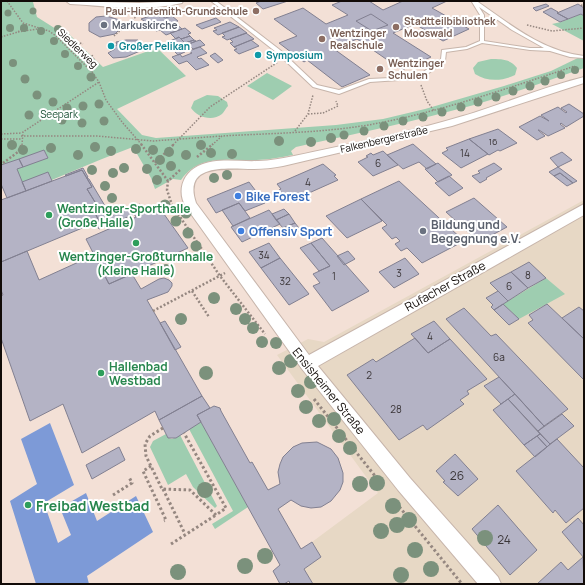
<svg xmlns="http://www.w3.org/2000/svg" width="585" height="585" font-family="Manrope,sans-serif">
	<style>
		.commercial { fill: #e7d8c5 }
		.green { fill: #9ecdb0 }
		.water { fill: #7d9ad7 }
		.building { fill: #b4b3c5; stroke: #828091 }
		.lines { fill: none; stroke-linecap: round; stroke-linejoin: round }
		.service-casing { stroke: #c7b5ab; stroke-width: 2 }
		.minor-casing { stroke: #c7b5ab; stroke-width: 2 }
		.path-far2 { stroke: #958780; stroke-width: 1.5; stroke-dasharray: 1.5 1.5; stroke-linecap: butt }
		.path-far1 { stroke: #958780; stroke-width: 2.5; stroke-dasharray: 2 2; stroke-linecap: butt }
		.path { stroke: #958780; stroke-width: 3; stroke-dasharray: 2.5 2.5; stroke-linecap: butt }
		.service { fill: #fff; fill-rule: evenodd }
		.minor { fill: #fff; fill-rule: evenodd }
		.tree { fill: #7b917c }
		.education-dot { fill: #8d6e63; stroke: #fff; stroke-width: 1.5 }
		.worship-dot { fill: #6b7280; stroke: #fff; stroke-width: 1.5 }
		.culture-dot { fill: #0f9aa8; stroke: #fff; stroke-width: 1.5 }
		.shop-dot { fill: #3f7fe0; stroke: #fff; stroke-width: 1.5 }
		.leisure-dot { fill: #2e9e5b; stroke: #fff; stroke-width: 1.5 }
		.labels { text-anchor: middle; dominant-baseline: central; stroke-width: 4; stroke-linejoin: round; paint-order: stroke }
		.far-number-label { font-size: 9px; fill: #3a3537 }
		.far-education-label { font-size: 10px; font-weight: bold; fill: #785e54; stroke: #fff; text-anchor: start }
		.far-worship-label { font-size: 10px; font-weight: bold; fill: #5b616d; stroke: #fff; text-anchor: start }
		.far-culture-label { font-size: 10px; font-weight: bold; fill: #0d838f; stroke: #fff; text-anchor: start }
		.far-street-label { font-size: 10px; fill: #110b08; stroke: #fff }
		.far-park-label { font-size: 10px; fill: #195033; stroke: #fff }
		.number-label { font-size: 10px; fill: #3a3537 }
		.shop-label { font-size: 12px; font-weight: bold; fill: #366cbe; stroke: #fff; text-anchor: start }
		.leisure-label { font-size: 12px; font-weight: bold; fill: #27864d; stroke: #fff; text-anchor: start }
		.worship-label { font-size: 12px; font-weight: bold; fill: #5b616d; stroke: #fff; text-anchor: start }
		.street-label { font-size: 12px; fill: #110b08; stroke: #fff }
		.near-number-label { font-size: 12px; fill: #3a3537 }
		.near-leisure-label { font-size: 14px; font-weight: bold; fill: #27864d; stroke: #fff; text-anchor: start }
	</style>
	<rect width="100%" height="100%" fill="#f3e0d6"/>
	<path class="commercial" d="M584 200V584H313L304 569 321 557 312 542 378 493 277 355 308 339 324 342Z"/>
	<path class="green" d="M1 1 33 2 37 17 56 29 62 27 80 45 76 48 82 47 103 67 157 48 186 76 117 109 142 135 156 138 336 125 383 119 425 109 504 86 551 71 584 55V68C547 81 511 94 474 105 415 121 355 134 296 147L291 151 293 155C281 157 268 160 256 160 228 161 199 154 181 180L173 179 155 189 151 178 133 147C89 163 50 182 7 198L1 184Z
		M581 14 584 16V41L552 24 561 22Z
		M491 59C501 59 511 59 517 68L515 75C503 81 487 82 475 74L473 68 478 62Z
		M267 73 292 86 273 100 247 86Z
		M207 95 218 96 227 102 228 106C226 108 224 112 222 114 212 122 197 117 191 108L194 101Z
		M546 278 565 294 519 319 503 304Z
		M201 422 248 507 215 529 212 524 233 511 189 429Z
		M166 434 169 438 172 439 180 435 217 506 215 508 193 487 186 474 168 485 150 447 153 441Z"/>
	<path class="water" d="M50 423 74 485 44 503 58 543 71 535 60 508 86 493 97 521 136 496 153 532 87 576 89 584H36L10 501 37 484 21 439Z"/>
	<path class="building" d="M261 1H288L263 9 256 3Z
		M342 1H369L383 10 403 1H447L432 8 469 29 443 41 415 24 393 33 431 57 402 70 357 39 334 49 370 75 342 87 307 60 304 62 279 43 297 36 274 19 303 8 326 24 348 15 332 5Z
		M546 4 549 6 536 11 533 8Z
		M578 4 584 8V16L581 14 568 19 557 13Z
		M551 8 558 12 557 13 568 19 560 22 543 12Z
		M156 14 159 17 162 16 165 18 172 16 178 21 174 22 182 29 166 35 160 30 156 31 151 26 155 25 153 23 149 24 141 19Z
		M371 14 388 25 372 31 356 21Z
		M106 16 120 20 121 21 118 23 122 27 115 34 100 37 89 31V23L96 17Z
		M216 18 221 22 202 29 196 25Z
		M230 22 239 27 218 35 213 31 217 30 214 28Z
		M239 27 247 33 227 40 222 37 225 36 222 33Z
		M185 28 191 33 188 34 190 36 181 39 179 37 176 39 170 33Z
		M246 33 254 39 234 47 230 43 233 42 230 39Z
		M190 36 194 40 185 43 181 39Z
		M179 37 185 43 194 40 196 41 181 48 185 52 178 55 171 48 176 46 170 41Z
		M126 40H138L145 47 140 51 126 57 113 58 108 53 115 49 113 47 117 45 116 42Z
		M200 40 205 45 193 49 188 44Z
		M251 40 259 46 239 54 234 50 237 49 234 47Z
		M200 47 207 53 197 57 199 59 201 58 209 65 196 70 187 61 179 64 172 57 180 54 182 57 192 53 189 51Z
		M215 53 223 60 218 63 210 56Z
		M569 104 584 114V116L566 127 561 123 560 124 565 128 548 136 539 130H538L545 136 537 140 519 127 540 116 549 121 541 115 558 107 566 113 567 112 561 108Z
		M498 129 517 143 500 151 498 150 489 155 469 139Z
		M469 139 488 154 461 168 442 153 448 150 446 148Z
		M413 144 436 164 427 169 419 162 403 169 387 155Z
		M44 150 48 158 23 167 19 159Z
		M383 151 398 165 373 176 358 162 368 157 366 156 371 153 373 155Z
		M562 152 572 160 558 167 550 158Z
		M19 159 23 167 17 169 26 191 7 198 1 184V165Z
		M438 163 452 175 438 182 425 169Z
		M494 163 502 169 486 178 487 179 480 183 472 176 480 173 478 171Z
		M323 164 336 175 334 176 338 180 291 201 279 190 281 189 277 184Z
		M558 167 577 181 573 183 560 173 554 176 549 172Z
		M83 168 88 177 87 178 89 179 111 216 140 204 144 210 139 212 141 215 136 217 134 214 110 225 111 228 108 229 106 226 99 229 95 223 99 221 93 209 98 207 87 189 92 187 82 170 66 176 65 175Z
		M82 170 92 187 87 189 98 207 93 209 99 221 1 262V200Z
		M48 172 52 181 26 191 22 182Z
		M560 173 573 183 567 186 554 176Z
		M449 176 463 188 449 196 435 183Z
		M399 181 464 241 422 263 407 248 401 251 395 244 400 241 396 237 392 239 382 228 387 225 361 199Z
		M249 182 265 203 245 211 239 203 216 213 207 199Z
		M474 198 507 227 479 242 446 212Z
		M361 199 382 221 347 238 326 216Z
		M239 203 250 218 233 226 222 210Z
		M159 207 188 248 109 284 86 239Z
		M284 209 289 214 276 220 272 214Z
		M269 210 280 224 242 242 231 227Z
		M289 214 295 223 283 228 276 220Z
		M295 223 299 228 288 234 283 228Z
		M322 238 369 291 332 311 313 286 320 283 313 274 330 266 311 243Z
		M269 243 280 258 261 268 249 252Z
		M311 243 330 266 319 271 300 248Z
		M27 251 39 280 94 255 109 284 132 274 141 289 159 279 164 278 169 280 172 283V286L168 292 147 300 202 396 159 420 155 411 82 453 63 404 30 421 1 338V296L3 295 1 290V262Z
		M348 251 355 259 344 265 337 256Z
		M280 258 309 294 289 305 261 268Z
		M405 258 419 274 394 288 379 272Z
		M529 262 546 278 528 288 511 272Z
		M511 272 528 288 508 301 490 283Z
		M498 291 508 301 494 310 491 307 493 305 486 298Z
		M503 304 519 319 509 325 494 310Z
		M547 304 584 339V380L528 323 533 320 529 315Z
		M579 307 584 311V339L562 318Z
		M464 308 491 336 496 334 568 409 544 426 446 319Z
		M165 321 181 347 175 350 160 323Z
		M434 321 450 339 428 353 411 334Z
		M415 338 428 353 450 339 487 379 467 391 469 394 460 400 464 404 427 430 423 425 399 440 347 375 373 359 376 362Z
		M499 377 515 394 501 404 484 386Z
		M515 394 544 426 538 431 508 399Z
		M202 396 210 408 197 415 201 422 176 438H168L159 420Z
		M508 399 540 434 524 445 493 410Z
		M214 406 220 408 221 411 250 463 252 462 268 490 280 484 278 472 280 464 283 457 293 447 302 443 317 442 331 449 338 458 343 473V482L340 490 331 501 321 507 311 508 301 506 291 500 278 509 301 549 312 542 321 557 304 569 313 584H290L289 581 284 584H280L273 571 280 565 197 415Z
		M562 414 574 426 550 444 538 431Z
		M540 434 550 444 547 447 537 436Z
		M537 436 547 447 535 457 524 445Z
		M557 439 584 468V508L566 523 555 510 553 513 516 471Z
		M119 447 125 460 92 479 86 465Z
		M455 454 478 479 458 496 443 482 445 481 436 471Z
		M498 505 537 550 510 575 472 529Z
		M578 518 584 525V558L562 532Z
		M583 557 584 584H537L561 562 568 570Z"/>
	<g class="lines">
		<defs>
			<path id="service" d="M211 1H216L280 50 317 85 339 90 369 79 413 77 422 73 441 59 442 50 466 47 480 41V15L472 2 473 1 478 2C511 25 542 51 584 56V58L570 57 550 51 530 50 482 43 467 49 446 52 445 61 426 75 414 79 370 82 339 94 313 87 276 52ZM479 7 512 30 544 48H530L484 41V15Z"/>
			<path id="minor" d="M66 1 139 3 183 1 182 3C145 12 108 6 70 4Z
				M584 77V83L452 126 283 166C273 168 263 169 253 169 229 169 182 162 196 203L309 355 584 204V215L318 366 410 478 498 577 501 584H478L398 490 302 369 186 207C177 192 182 174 198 166 217 157 238 162 258 161 270 161 282 158 294 156 350 144 407 133 463 116 503 104 544 87 584 77Z"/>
		</defs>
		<use href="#service" class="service-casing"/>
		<use href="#minor" class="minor-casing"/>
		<path class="path-far2" d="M7 1 23 23 49 31 56 36 92 72 99 82 106 100 122 122 142 145
			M581 5 584 6
			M527 25 552 31 584 28
			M18 32 37 29
			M57 36 83 44
			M114 36 138 15
			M1 37 18 32 26 25
			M92 55 96 64 92 72
			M421 85 427 101 434 111
			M308 114 323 113 338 106 336 101
			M295 131 308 114 313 95
			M1 134 22 133
			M21 136H97L153 141 222 136
			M1 139H21
			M22 145 23 132 99 82
			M173 145 210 107 278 62
			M212 145 222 136C274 133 328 133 379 123 446 110 511 87 575 66"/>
		<path class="path-far1" d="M141 144 168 181
			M197 157 213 144
			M3 163 18 152 22 144
			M155 163 174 144
			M180 170 168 181 167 190 172 205 220 276 265 334
			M192 291 209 317
			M153 311 225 273"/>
		<path class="path" d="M314 399 375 476
			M163 428 150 436 145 444 146 456 162 489 190 490 216 515 226 508 184 433
			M151 466 143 471 166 520 164 521
			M163 489 185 534
			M113 495 132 483 129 477
			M393 499 462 584
			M171 544 216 515"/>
		<use href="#service" class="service"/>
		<use href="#minor" class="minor"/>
	</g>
	<g class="tree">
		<circle cx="33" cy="11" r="3.5"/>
		<circle cx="8" cy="13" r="3.5"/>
		<circle cx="10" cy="28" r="4"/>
		<circle cx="24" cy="28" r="4"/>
		<circle cx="58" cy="29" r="4"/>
		<circle cx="41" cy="31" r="4"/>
		<circle cx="54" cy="41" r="4"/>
		<circle cx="65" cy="54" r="4"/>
		<circle cx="13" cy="63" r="4"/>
		<circle cx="78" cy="66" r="4"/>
		<circle cx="575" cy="70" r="4"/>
		<circle cx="561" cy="75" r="4"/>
		<circle cx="91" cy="77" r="4.5"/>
		<circle cx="25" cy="79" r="4.5"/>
		<circle cx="545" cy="81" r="4.5"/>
		<circle cx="530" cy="86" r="4.5"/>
		<circle cx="513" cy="91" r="4.5"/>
		<circle cx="37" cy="95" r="4.5"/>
		<circle cx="496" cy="97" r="4.5"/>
		<circle cx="53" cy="102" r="4.5"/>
		<circle cx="478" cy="102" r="4.5"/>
		<circle cx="99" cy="104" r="4.5"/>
		<circle cx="83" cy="106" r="4.5"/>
		<circle cx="461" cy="107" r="4.5"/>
		<circle cx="67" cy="108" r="4.5"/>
		<circle cx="442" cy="112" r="4.5"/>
		<circle cx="29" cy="115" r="4.5"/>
		<circle cx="423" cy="117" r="4.5"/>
		<circle cx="62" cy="120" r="4.5"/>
		<circle cx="104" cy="121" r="4.5"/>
		<circle cx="403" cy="121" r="4.5"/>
		<circle cx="82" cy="123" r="4.5"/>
		<circle cx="384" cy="126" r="4.5"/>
		<circle cx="364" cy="131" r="4.5"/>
		<circle cx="344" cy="135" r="4.5"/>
		<circle cx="331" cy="138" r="5"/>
		<circle cx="279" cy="141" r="5"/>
		<circle cx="311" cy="142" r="5"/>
		<circle cx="12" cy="145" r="5"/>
		<circle cx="201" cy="145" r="5"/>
		<circle cx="95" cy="147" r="5"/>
		<circle cx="51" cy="148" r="5"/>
		<circle cx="136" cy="149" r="5"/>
		<circle cx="23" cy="150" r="5"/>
		<circle cx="153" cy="150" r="5"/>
		<circle cx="111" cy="151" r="5"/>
		<circle cx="169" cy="152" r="5"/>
		<circle cx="211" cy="153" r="5"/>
		<circle cx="232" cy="154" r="5"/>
		<circle cx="78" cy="155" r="5"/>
		<circle cx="186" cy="155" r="5"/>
		<circle cx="160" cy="160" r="5"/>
		<circle cx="171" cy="166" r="5"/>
		<circle cx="124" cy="168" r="5"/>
		<circle cx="147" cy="169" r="5"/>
		<circle cx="92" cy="170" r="5"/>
		<circle cx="113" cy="173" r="5"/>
		<circle cx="227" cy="175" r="5"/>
		<circle cx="214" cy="178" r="5"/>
		<circle cx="157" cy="180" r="5"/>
		<circle cx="105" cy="186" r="5"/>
		<circle cx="112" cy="198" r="5"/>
		<circle cx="165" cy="205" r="5.5"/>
		<circle cx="186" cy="213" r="5.5"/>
		<circle cx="176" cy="221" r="5.5"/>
		<circle cx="188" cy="233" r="5.5"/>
		<circle cx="196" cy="246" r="5.5"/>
		<circle cx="166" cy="270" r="6"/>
		<circle cx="214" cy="298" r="6"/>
		<circle cx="236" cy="309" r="6"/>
		<circle cx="181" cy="319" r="6"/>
		<circle cx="245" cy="319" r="6"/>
		<circle cx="253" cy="328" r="6"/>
		<circle cx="262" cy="342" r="6"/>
		<circle cx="276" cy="343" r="6"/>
		<circle cx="291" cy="361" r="7"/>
		<circle cx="279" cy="368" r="7"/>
		<circle cx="206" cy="373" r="7"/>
		<circle cx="311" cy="382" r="7"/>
		<circle cx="298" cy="391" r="7"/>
		<circle cx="306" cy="407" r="7"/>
		<circle cx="334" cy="419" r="7"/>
		<circle cx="319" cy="421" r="7"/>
		<circle cx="339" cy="436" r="7"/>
		<circle cx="350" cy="448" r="7"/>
		<circle cx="377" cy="483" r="8"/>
		<circle cx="360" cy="484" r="8"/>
		<circle cx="205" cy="490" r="8"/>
		<circle cx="393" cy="506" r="8"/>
		<circle cx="409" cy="520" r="8"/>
		<circle cx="397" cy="525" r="8"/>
		<circle cx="381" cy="531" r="8"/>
		<circle cx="485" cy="538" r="8"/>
		<circle cx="415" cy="550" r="8"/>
		<circle cx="265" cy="556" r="8"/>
		<circle cx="245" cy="566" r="8"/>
		<circle cx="431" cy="569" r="8"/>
		<circle cx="178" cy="572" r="8"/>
		<circle cx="401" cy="575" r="8"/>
	</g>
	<g class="education-dot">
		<circle cx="256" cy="11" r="4"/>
		<circle cx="396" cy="27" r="4"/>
		<circle cx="322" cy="39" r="4"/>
		<circle cx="380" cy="69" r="4"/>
	</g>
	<g class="worship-dot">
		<circle cx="104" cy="25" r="4"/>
		<circle cx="423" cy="231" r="4"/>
	</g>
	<g class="culture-dot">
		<circle cx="111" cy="46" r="4"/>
		<circle cx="258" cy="55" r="4"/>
	</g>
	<g class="shop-dot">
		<circle cx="238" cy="196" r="4"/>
		<circle cx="241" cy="231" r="4"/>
	</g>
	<g class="leisure-dot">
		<circle cx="49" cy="215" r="4"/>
		<circle cx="136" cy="243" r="4"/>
		<circle cx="101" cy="373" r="4"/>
		<circle cx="28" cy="505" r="4"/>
	</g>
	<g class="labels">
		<g class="far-number-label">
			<text x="493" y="141">16</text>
		</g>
		<g class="far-education-label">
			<text x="248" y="11" text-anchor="end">Paul-Hindemith-Grundschule</text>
			<text x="404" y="21">Stadtteilbibliothek<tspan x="404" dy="12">Mooswald</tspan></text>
			<text x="330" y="33">Wentzinger<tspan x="330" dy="12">Realschule</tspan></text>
			<text x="388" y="63">Wentzinger<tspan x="388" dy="12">Schulen</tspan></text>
		</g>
		<g class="far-worship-label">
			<text x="112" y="25">Markuskirche</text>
		</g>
		<g class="far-culture-label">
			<text x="119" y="46">Großer Pelikan</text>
			<text x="266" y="55">Symposium</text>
		</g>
		<g class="far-street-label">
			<text transform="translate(78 48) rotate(44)">Siedlerweg</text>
			<text transform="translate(384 139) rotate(-13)">Falkenbergerstraße</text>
		</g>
		<g class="far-park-label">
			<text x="59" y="114">Seepark</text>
		</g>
		<g class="number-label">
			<text x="465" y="153">14</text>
			<text x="378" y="163">6</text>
			<text x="308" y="182">4</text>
			<text x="264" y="255">34</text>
			<text x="399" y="273">3</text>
			<text x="528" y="275">8</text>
			<text x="334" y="276">1</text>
			<text x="285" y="281">32</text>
			<text x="509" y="286">6</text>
			<text x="430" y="336">4</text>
			<text x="499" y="357">6a</text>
			<text x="369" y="375">2</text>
			<text x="396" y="409">28</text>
		</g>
		<g class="shop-label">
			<text x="246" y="196">Bike Forest</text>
			<text x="249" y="231">Offensiv Sport</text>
		</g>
		<g class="leisure-label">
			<text x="57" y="208">Wentzinger-Sporthalle<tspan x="57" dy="14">(Große Halle)</tspan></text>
			<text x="136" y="256" text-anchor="middle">Wentzinger-Großturnhalle<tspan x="136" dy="14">(Kleine Halle)</tspan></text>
			<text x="109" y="366">Hallenbad<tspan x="109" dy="14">Westbad</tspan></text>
		</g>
		<g class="worship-label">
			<text x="431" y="224">Bildung und<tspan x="431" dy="14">Begegnung e.V.</tspan></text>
		</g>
		<g class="street-label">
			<text transform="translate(445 286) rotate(-29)">Rufacher Straße</text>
			<text transform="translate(329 391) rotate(51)">Ensisheimer Straße</text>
		</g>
		<g class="near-number-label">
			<text x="457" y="475">26</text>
			<text x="504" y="539">24</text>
		</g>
		<g class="near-leisure-label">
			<text x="36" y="505">Freibad Westbad</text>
		</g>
	</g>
	<rect width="585" height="585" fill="none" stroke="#110b08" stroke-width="4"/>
</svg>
